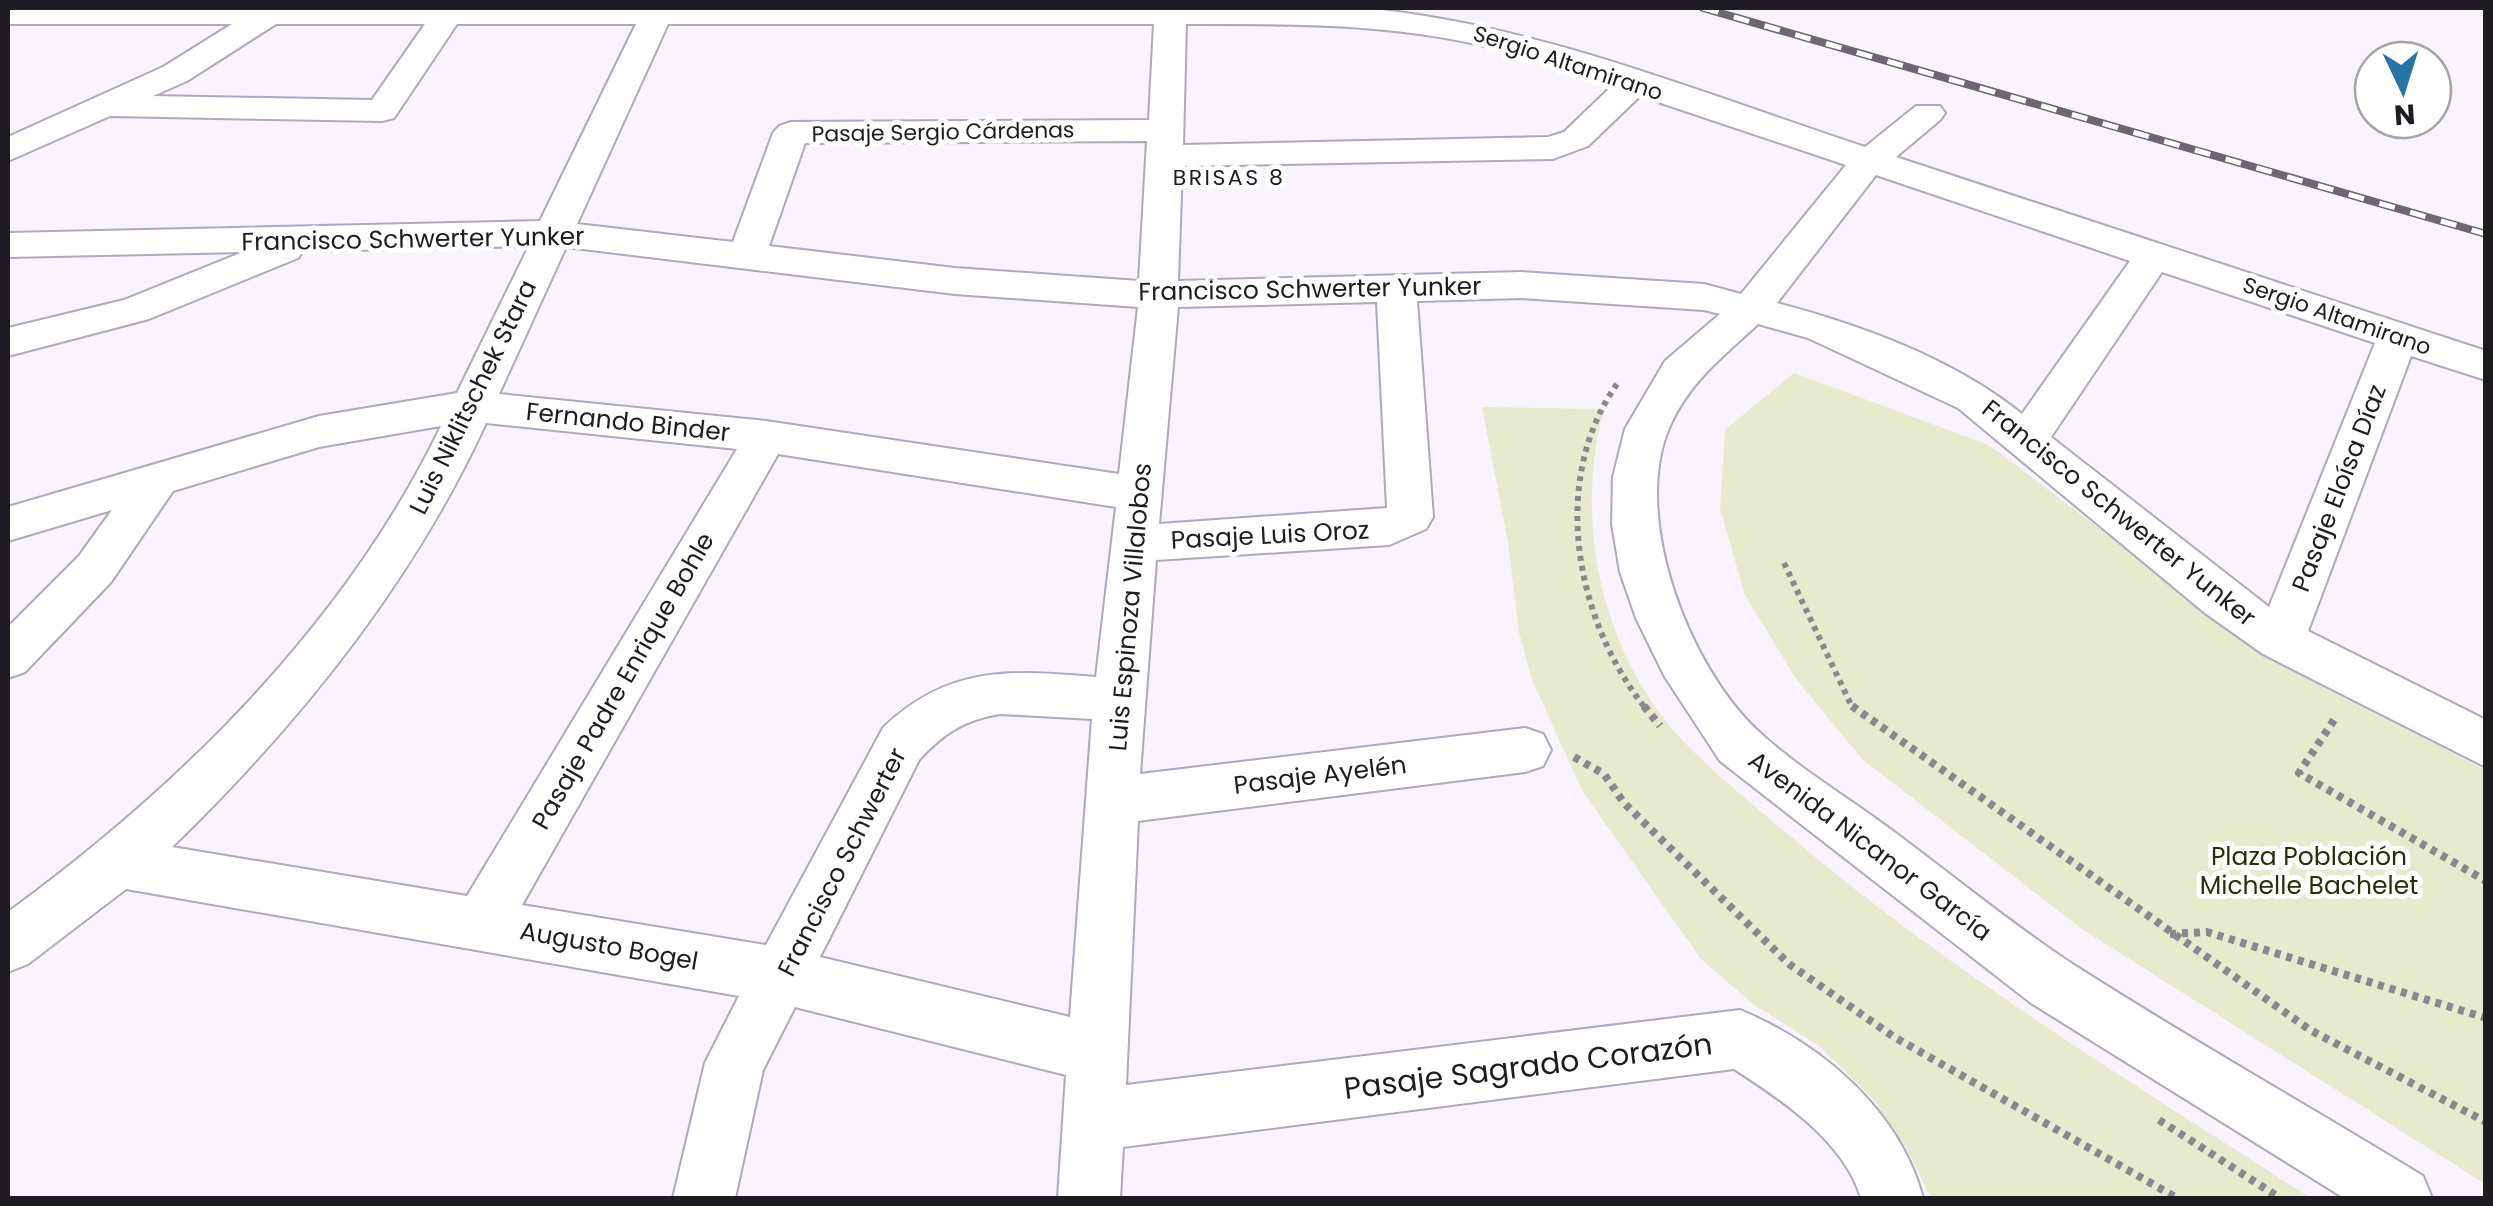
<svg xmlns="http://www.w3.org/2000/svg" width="2493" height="1206" font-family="Poppins,sans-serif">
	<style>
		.green { fill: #e6ebcd }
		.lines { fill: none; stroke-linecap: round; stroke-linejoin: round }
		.street-casing { stroke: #b2a7be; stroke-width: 4 }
		.path-far1 { stroke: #8b8790; stroke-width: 6; stroke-dasharray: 5 5; stroke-linecap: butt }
		.path { stroke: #8b8790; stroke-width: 8; stroke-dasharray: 6 6; stroke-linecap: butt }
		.street { fill: #fff; fill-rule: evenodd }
		.rail-casing { stroke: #6b6770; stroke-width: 8 }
		.rail { stroke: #fff; stroke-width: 5; stroke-dasharray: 16; stroke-linecap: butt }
		.labels { text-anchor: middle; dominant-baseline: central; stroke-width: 10; stroke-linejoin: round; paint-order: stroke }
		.far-street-label { font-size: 22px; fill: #1f1b23; stroke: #fff }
		.far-neighbourhood-label { font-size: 22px; letter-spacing: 2.5px; fill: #1f1b23; stroke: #fff }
		.street-label { font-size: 25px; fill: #1f1b23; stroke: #fff }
		.park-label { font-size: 25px; fill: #2b2f05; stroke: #fff }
		.near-street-label { font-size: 30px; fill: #1f1b23; stroke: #fff }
	</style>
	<rect width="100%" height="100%" fill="#f8f3fd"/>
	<path class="green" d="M1794 373 1989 445 2264 653 2485 770V1184L2082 929 1862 759 1797 680 1745 595 1720 508 1725 430Z
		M1482 407 1604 409C1577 509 1595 618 1654 705 1683 749 1743 796 1784 831 1948 971 2130 1082 2311 1198H1931L1907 1149 1874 1100 1818 1045 1754 1005 1701 959 1583 792 1532 680 1519 632 1508 542Z"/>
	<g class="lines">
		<defs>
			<path id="street" d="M8 8H1363C1536 24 1701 93 1865 147L1916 106H1940L1945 113 1940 120 1896 157 2486 351V380L2411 356 2308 631 2486 720V767L2263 654 2205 613 1958 408 1808 338 1758 324C1723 357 1690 381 1670 426 1630 515 1689 667 1758 731 1799 769 1852 800 1897 834 1956 878 2013 925 2074 965 2188 1038 2307 1105 2423 1176L2432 1198H2344L2031 1003 1720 761 1665 677 1636 618 1620 572 1612 524 1613 477 1625 429 1665 361 1720 314 1704 310 1522 298 1417 301 1433 517 1426 529 1389 545 1156 560 1140 774 1525 728 1543 734 1551 750 1543 766 1525 772 1138 821 1126 1085 1740 1010C1822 1044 1900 1111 1923 1198H1861C1844 1141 1782 1100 1734 1069L1123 1147 1120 1198H1058L1066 1075 795 1007 763 1070 735 1198H673L705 1063 739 996 126 889 28 964 8 972V912C182 785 346 623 441 426L319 447 173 491 111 582 25 672 8 678V627L79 556 112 510 8 541V507L319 416 457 393 529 246 303 251 298 258 149 319 8 356V328L124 300 243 252 8 257V233L540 221 636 24H457L394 118 382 121 110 116 8 161V137L163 67 232 24H8ZM276 24H425L372 100 153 96 187 81ZM668 24H1154L1149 120 791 122 779 126 773 133 733 242 577 224ZM1186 24C1282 24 1377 23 1471 43 1519 53 1565 70 1612 86L1564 132 1548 137 1183 145ZM1640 96 1846 165 1741 294 1704 284 1522 272 1178 281 1182 166 1553 159 1588 146ZM1147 141 1139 281 955 268 769 246 805 143ZM1876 175 2130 261 2022 414C1954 359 1861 325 1777 303ZM566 247 955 294 1138 307 1119 474 766 421 499 394ZM2162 272 2375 343 2269 607 2051 437ZM1377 302 1387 508 1159 524 1178 307ZM486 423 737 449 467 896 172 847C299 724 412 584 486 423ZM778 454 1116 507 1096 677C1011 670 948 665 883 728L766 945 522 905ZM1000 714 1092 719 1070 1017 820 957 919 760C944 733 964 720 1000 714Z"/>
		</defs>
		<use href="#street" class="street-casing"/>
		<path class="path-far1" d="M1617 384C1549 481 1575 620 1646 709
			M1784 563 1853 709"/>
		<path class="path" d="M1644 706 1660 726
			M1852 706 2310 1030 2486 1122
			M2334 720 2299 773 2486 881
			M1574 757 1604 774 1624 803 1789 964 1894 1037 2177 1198
			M2170 934 2207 932 2486 1018
			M2159 1120 2280 1198"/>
		<use href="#street" class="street"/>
		<defs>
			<path id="rail" d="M1703 8 2486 234"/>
		</defs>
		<use href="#rail" class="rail-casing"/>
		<use href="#rail" class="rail"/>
	</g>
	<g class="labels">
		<g class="far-street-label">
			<text transform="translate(1568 63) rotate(18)">Sergio Altamirano</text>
			<text transform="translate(943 132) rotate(-1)">Pasaje Sergio Cárdenas</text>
			<text transform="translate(2337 316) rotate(19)">Sergio Altamirano</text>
		</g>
		<g class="far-neighbourhood-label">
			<text x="1229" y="177">BRISAS 8</text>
		</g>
		<g class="street-label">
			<text transform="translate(413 239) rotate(-1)">Francisco Schwerter Yunker</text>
			<text transform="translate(1310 289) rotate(-1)">Francisco Schwerter Yunker</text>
			<text transform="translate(473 397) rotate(-64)">Luis Niklitschek Stara</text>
			<text transform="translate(628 422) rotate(6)">Fernando Binder</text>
			<text transform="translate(2339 488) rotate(-69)">Pasaje Eloísa Díaz</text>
			<text transform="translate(2119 513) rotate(39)">Francisco Schwerter Yunker</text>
			<text transform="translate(1270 535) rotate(-3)">Pasaje Luis Oroz</text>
			<text transform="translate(1130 607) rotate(-85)">Luis Espinoza Villalobos</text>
			<text transform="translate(623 681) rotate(-60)">Pasaje Padre Enrique Bohle</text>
			<text transform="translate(1320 775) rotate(-7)">Pasaje Ayelén</text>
			<text transform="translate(1870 846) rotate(37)">Avenida Nicanor García</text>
			<text transform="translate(842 862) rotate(-63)">Francisco Schwerter</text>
			<text transform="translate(609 946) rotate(10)">Augusto Bogel</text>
		</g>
		<g class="park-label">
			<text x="2309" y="856">Plaza Población<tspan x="2309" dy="29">Michelle Bachelet</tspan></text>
		</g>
		<g class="near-street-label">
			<text transform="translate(1528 1066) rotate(-7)">Pasaje Sagrado Corazón</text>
		</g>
	</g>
	<rect width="2493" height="1206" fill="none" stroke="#1f1b23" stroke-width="20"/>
	<g transform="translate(2403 90) rotate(176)"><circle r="48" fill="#ffffff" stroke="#a5a4a7" stroke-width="2.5"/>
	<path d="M0-8L18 38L0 25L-18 38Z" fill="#2775a7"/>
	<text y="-15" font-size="28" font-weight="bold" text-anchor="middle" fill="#1f1b23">N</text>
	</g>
</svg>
